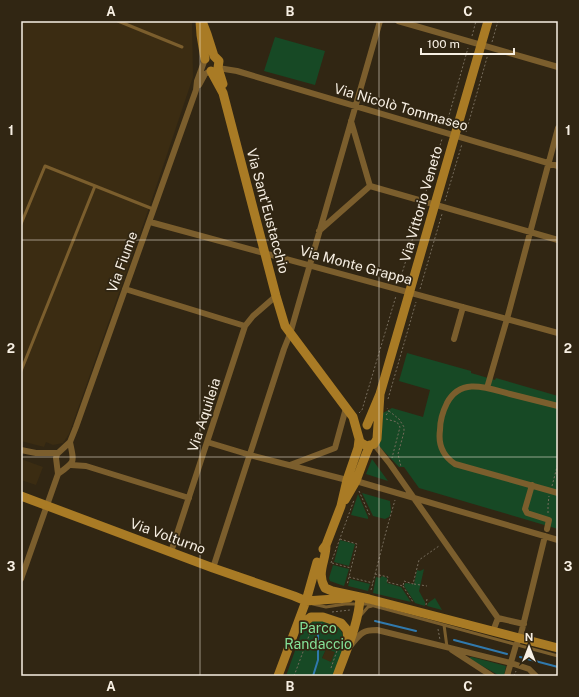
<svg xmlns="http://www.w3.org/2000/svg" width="579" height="697" font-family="'Public Sans',sans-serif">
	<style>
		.built { fill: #3b2c12 }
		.green { fill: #174925; fill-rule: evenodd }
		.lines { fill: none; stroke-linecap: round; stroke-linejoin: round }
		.stream { stroke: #3079ad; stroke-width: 2 }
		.path { stroke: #766c5c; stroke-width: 1; stroke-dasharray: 2 2; stroke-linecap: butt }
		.lane { stroke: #7b5e2d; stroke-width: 3 }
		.street { stroke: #7b5e2d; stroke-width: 6 }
		.secondary { stroke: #a97b25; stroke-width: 9 }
		.grid { fill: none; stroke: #f7efe3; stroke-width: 1; stroke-opacity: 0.55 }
		.labels { text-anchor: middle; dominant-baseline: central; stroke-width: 3.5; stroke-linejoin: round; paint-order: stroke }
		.street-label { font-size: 14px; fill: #f7efe3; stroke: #312613 }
		.park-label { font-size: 14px; fill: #84e298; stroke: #312613 }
		.neatline { fill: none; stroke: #f7efe3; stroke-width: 1.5 }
		.grid-label { font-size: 13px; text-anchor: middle; font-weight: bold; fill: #f7efe3 }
	</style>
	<rect width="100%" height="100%" fill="#312613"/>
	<path class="built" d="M21 21H192L193 77 149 208 69 434 63 443 53 445 46 442 44 447 21 441Z
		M21 459 43 467 36 485 21 480Z
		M326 649 335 652 331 662 322 659Z"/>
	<path class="green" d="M275 37 325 51 315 85 264 71Z
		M407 353 471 371V373L495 380 496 378 558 396V529L419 488 404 467H399L378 445 381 441 383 413 392 408 423 417 430 390 399 381Z
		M372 459 388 481 366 474Z
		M362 493 390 501 391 512 389 517 385 519 373 516Z
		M358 494 368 517V519L351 515Z
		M340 540 355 544 349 566 334 562Z
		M333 565 349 569 344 586 330 581 329 578Z
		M424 569 419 591 425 602V606L415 603 404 586 405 583 414 584 417 570 420 571Z
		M382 576 387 578V583L401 587 411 602 373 593 376 577 380 578Z
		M350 579 370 584 368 591 348 586Z
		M435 598 442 610 427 606 428 603Z
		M320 620C326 622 334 623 338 627 351 640 338 662 333 676H286L302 631C307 623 312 621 320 620ZM326 649 335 652 331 662 322 658Z
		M470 657H472L506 666 504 676H500L470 659Z"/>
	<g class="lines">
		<path class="stream" d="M375 621 416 631
			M454 640 507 654
			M520 657 558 667
			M313 676 318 660V632L321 624"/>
		<path class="path" d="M472 36 476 21
			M492 42 498 21
			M446 126 468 48
			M466 132 488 54
			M425 195 442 139
			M445 201 462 144
			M399 283 422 208
			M420 289 442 214
			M388 399 416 302
			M389 411 399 419 404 427V432L398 454 401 467
			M359 413 362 410 396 296
			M386 415 389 411 387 408
			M386 419 397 422 400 427 392 458
			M552 486 558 463
			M359 491 370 516
			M548 513V505L549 496
			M340 539 357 544 347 585
			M331 563 354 500
			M332 563 351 568
			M375 574 388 577 387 582 403 586 404 581 413 584 419 560 439 546
			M349 577 373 583
			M414 584 427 586
			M403 586 413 602
			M371 590 387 528 395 500
			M426 605 427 599
			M332 612 350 610
			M438 629 440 640
			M331 668 340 642
			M294 676 313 625
			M514 676 516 671"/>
		<path class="lane" d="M118 21 182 47
			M21 224 45 166 153 209
			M21 371 95 186
			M313 604 326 607 345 604H367L558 656
			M361 615 368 607 372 606
			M444 625 447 647"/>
		<path class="street" d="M398 21 558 67
			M218 68 237 71 558 166
			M199 85 205 74 210 71
			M370 186 558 240
			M150 222 558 333
			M319 231 370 186 351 121
			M125 289 245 326
			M454 339 463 307
			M487 388 507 319 558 128
			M558 406C542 402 526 398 510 394 487 388 461 377 447 403 443 411 440 421 440 430 438 444 443 456 455 464L558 493
			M207 442 250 455 347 480
			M374 444 390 464 498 618 524 624
			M21 450 36 453H58
			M71 465 86 466 189 498
			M290 465 335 448 346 408
			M58 474C76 461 74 463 70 442
			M356 481 558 540
			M532 485 525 509 527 513 549 520 547 529
			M171 552 245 326 253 316 276 296
			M213 568 284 349 290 334 380 21
			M21 579 58 474 56 458 57 454 70 442 76 427 196 90 197 81 204 62
			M493 631 498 618
			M351 645C360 634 362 630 377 630L511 663 529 669 536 676
			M452 650 492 676
			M507 676 516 645 520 638 545 536"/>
		<path class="secondary" d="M200 21 201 35 205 59
			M202 21 207 34 214 56 219 61 218 68 223 84
			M211 71 223 93 276 296 285 326 353 417 360 442 365 445 368 446 374 444 377 439 380 394
			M367 425 380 394 488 21
			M21 496 213 568 294 596 306 601
			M345 500 356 481 366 454 370 445
			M326 545C326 562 316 572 325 588L332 591 369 599 558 648
			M323 549 326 545 341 506 347 480 358 448 359 440
			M306 601 349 598
			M296 628 311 617H323L341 623 347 630 348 641
			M278 676 306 601 317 562
			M337 676C346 651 359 623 360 597"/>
	</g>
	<path class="grid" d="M200 21V676M379 21V676M21 240H558M21 457H558"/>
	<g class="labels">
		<g class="street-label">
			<text transform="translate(401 107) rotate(16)">Via Nicolò Tommaseo</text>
			<text transform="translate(421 204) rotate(-74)">Via Vittorio Veneto</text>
			<text transform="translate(268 211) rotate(75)">Via Sant'Eustacchio</text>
			<text transform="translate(122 262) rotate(-70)">Via Fiume</text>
			<text transform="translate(356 265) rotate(15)">Via Monte Grappa</text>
			<text transform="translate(204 415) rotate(-72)">Via Aquileia</text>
			<text transform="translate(168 536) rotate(20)">Via Volturno</text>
		</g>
		<g class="park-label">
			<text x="318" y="628">Parco<tspan x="318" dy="16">Randaccio</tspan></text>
		</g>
	</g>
	<rect width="579" height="697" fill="none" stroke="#312613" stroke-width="44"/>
	<g transform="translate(529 647)" stroke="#312613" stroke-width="3" paint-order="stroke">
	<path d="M0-3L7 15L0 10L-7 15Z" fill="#f7efe3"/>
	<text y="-6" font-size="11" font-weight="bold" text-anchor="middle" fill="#f7efe3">N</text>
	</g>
	<path d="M421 48v6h93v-6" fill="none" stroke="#f7efe3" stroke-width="2"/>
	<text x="427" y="48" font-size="12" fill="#f7efe3" stroke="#312613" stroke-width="3" paint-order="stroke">100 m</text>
	<rect x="22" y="22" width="535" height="653" class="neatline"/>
	<g class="grid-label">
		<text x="111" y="16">A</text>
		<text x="290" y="16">B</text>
		<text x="468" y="16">C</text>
		<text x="11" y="135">1</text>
		<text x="568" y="135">1</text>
		<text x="11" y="353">2</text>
		<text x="568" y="353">2</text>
		<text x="11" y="571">3</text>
		<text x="568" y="571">3</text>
		<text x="111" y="691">A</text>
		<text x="290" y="691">B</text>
		<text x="468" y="691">C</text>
	</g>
</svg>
